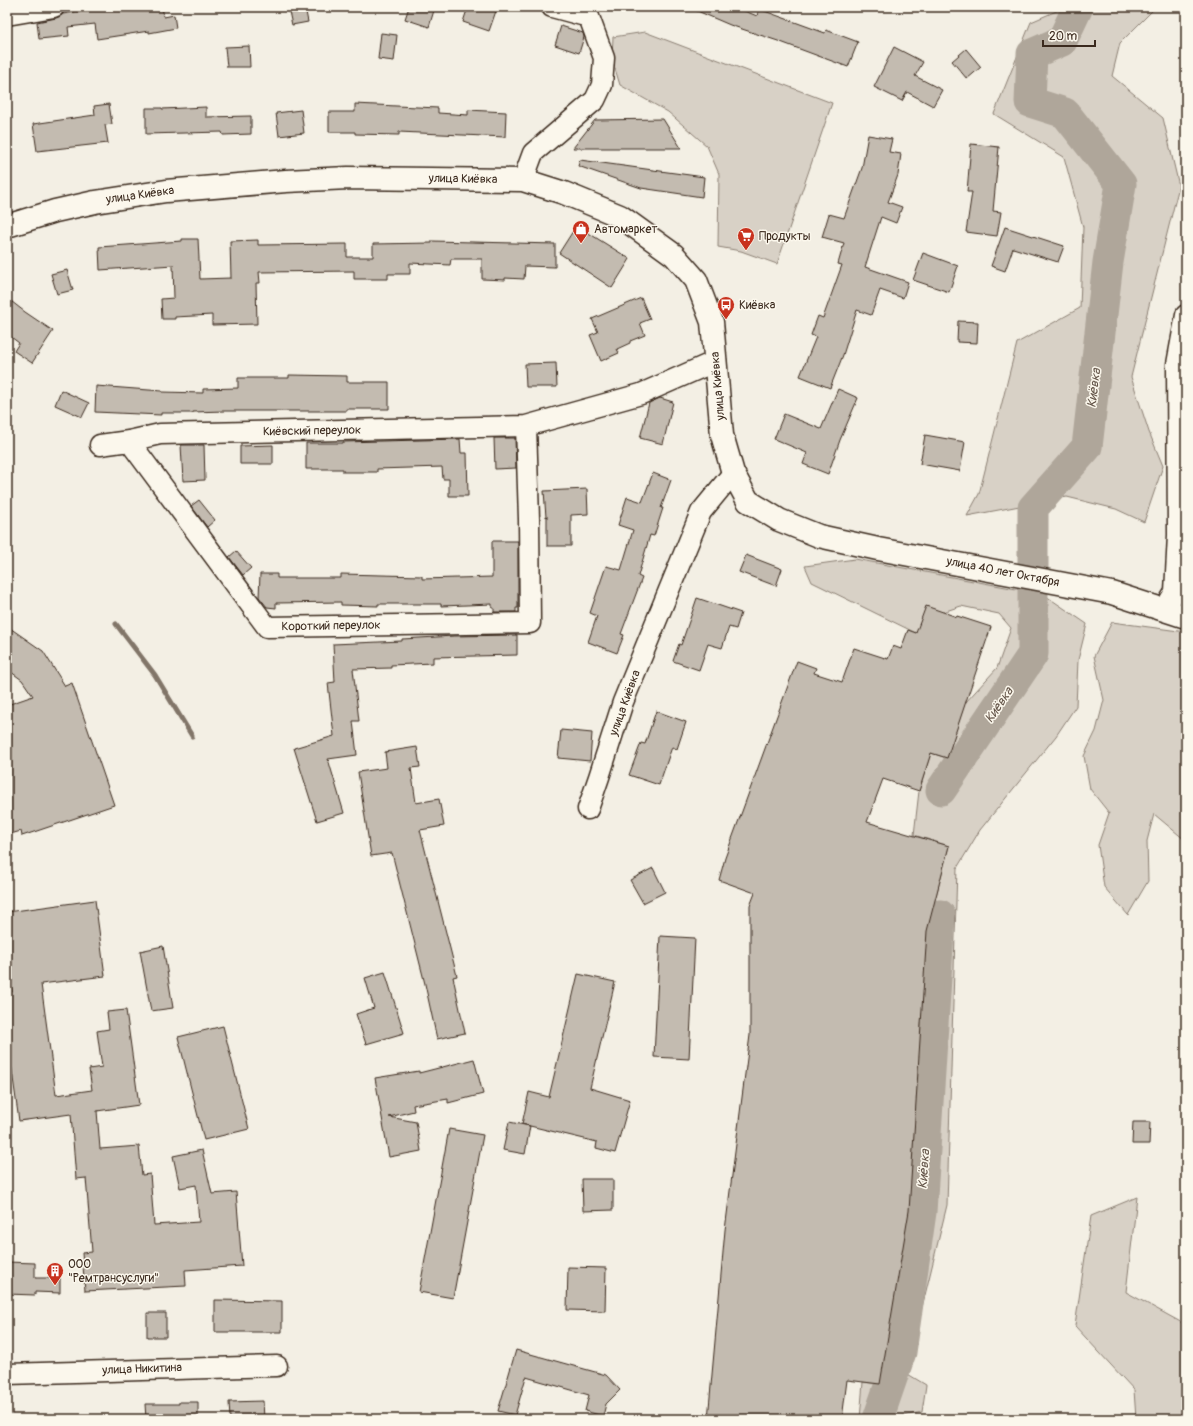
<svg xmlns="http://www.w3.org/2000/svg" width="1193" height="1426" font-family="Pangolin,sans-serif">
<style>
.green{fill:#d8d1c6;stroke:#8a7e72}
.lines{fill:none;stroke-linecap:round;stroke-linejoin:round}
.stream{stroke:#817468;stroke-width:5}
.river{stroke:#afa69a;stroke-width:31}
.building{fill:#c3bbb0;stroke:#3b2a1e}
.minor-casing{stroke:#3b2a1e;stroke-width:23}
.major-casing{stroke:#3b2a1e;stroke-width:25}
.minor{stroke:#fbf7ec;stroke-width:20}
.major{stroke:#fbf7ec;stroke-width:22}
.labels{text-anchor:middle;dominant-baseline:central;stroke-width:3;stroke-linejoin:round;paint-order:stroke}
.street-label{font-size:12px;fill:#3b2a1e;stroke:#fbf7ec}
.poi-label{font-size:12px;fill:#3b2a1e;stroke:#fbf7ec;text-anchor:start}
.water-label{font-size:13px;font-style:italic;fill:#645549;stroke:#fbf7ec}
</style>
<rect width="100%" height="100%" fill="#f3efe4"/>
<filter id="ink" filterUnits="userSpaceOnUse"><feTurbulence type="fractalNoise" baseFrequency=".025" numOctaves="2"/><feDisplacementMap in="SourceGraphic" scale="8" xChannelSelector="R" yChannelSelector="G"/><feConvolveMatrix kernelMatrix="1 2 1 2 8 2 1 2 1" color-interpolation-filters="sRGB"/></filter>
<g filter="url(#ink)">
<!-- green -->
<path class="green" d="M 1062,7 L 1156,7 L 1120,43 L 1112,76 L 1163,118 L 1179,186 L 1131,377 L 1149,432 L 1163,466 L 1144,522 L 1116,509 L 1067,497 L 967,516 L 979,494 L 1017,343 L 1080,308 L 1083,227 L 1064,157 L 994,114 L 1031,22 L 1061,9 Z
M 645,32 L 832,103 L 777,264 L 741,251 L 718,247 L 719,174 L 707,146 L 668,112 L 620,85 L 612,59 L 613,37 Z
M 855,559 L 1043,594 L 1087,624 L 1078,660 L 1076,706 L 1056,736 L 980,830 L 957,868 L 947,1205 L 906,1373 L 926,1385 L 922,1412 L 890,1419 L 860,1419 L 863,1382 L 880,1384 L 909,1211 L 927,931 L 949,846 L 914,835 L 919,791 L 931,753 L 947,758 L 965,703 L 997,668 L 1011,628 L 999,614 L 961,606 L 943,612 L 916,633 L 812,582 L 805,566 Z
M 1112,622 L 1186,632 L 1186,837 L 1185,840 L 1154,814 L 1147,841 L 1148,881 L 1128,915 L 1104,887 L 1098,845 L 1109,813 L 1090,789 L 1084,756 L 1096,731 L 1104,700 L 1094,656 Z
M 1137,1197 L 1126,1292 L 1186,1325 L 1186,1419 L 1136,1419 L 1134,1390 L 1075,1326 L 1091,1216 Z"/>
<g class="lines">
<!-- stream -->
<path class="stream" d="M 116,624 L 155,675 L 192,736"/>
<!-- river -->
<path class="river" d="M 941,790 L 1033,654 L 1033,508 L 1087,447 L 1108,262 L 1121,184 L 1065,113 L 1030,102 L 1032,54 L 1062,41 L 1078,7
M 878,1419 L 901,1352 L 921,1212 L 940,915"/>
</g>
<!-- building -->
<path class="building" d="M 101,7 L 162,7 L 164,17 L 174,15 L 176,28 L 149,33 L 149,31 L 97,39 L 95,24 L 68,27 L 69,36 L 39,39 L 37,22 L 56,18 L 63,14 Z
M 288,7 L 305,7 L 308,22 L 292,25 Z
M 409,7 L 435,7 L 429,27 L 405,19 Z
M 468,7 L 483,7 L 496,11 L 489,31 L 463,22 Z
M 688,7 L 735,7 L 757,16 L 759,9 L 825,33 L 826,30 L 858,42 L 848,67 L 778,41 L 730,25 Z
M 561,26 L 583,33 L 584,37 L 579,53 L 555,45 Z
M 381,33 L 397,35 L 394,61 L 378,59 Z
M 249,46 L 250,67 L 227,67 L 225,47 Z
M 894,47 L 923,62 L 915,76 L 942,90 L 933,106 L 907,92 L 902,101 L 874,87 Z
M 966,49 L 981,67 L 967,79 L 952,61 Z
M 109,104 L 112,124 L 105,125 L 108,143 L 37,151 L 33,124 L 95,115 L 94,106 Z
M 355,104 L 438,108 L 438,113 L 468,115 L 468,110 L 506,112 L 505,137 L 399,132 L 399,135 L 355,134 L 355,132 L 329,132 L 329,112 L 355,112 Z
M 206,107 L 206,117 L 251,116 L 251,134 L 223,135 L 222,132 L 146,134 L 146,108 L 162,108 L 162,109 Z
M 301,110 L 304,133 L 279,136 L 276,113 Z
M 663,119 L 681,148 L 573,148 L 595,120 Z
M 868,135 L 892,139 L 889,152 L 901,154 L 898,175 L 888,202 L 902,207 L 896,223 L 881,217 L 865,267 L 908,282 L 903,298 L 880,290 L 871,315 L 857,310 L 843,355 L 830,388 L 800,376 L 816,337 L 811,335 L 818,316 L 823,318 L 842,265 L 838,264 L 844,243 L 822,237 L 829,214 L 844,218 L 862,168 Z
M 971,144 L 999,147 L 993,211 L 1001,212 L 997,236 L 966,232 L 972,192 L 967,192 Z
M 580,160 L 704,177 L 702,197 L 641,188 L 578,166 Z
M 1005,227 L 1064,246 L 1058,262 L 1013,248 L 1005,271 L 991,266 Z
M 582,229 L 630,259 L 612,288 L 559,253 L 573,231 Z
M 182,239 L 198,239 L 200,279 L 231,278 L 230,241 L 258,240 L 258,245 L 347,244 L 347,257 L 373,257 L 373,244 L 432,243 L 432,241 L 555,244 L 555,267 L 525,266 L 524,279 L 505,278 L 505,280 L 482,279 L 482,259 L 451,259 L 450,265 L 410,263 L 410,274 L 388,274 L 388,279 L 354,279 L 354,271 L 259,272 L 260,283 L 256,283 L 257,324 L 212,325 L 212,315 L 175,317 L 175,319 L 162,319 L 161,299 L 174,298 L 173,265 L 100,270 L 99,247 L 182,241 Z
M 923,253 L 958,266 L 949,292 L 913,280 Z
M 67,270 L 73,290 L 57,294 L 51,274 Z
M 7,298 L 25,312 L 53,331 L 32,363 L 14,351 L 19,343 L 7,334 Z
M 641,298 L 650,319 L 640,323 L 645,335 L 630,341 L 630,343 L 617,349 L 619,353 L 601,361 L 590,335 L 598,332 L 592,319 Z
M 958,321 L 978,322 L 977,343 L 957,342 Z
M 556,363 L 557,387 L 526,387 L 525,364 Z
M 289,375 L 347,376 L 347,382 L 389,382 L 389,409 L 346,409 L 346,411 L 224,411 L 193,412 L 193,413 L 161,413 L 161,415 L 95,412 L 96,386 L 162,391 L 162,392 L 203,393 L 203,389 L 238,388 L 238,378 L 289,378 Z
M 838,389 L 858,398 L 840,440 L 828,474 L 803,464 L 807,453 L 774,439 L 784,414 L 821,429 Z
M 61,390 L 89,403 L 82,417 L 55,405 Z
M 660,398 L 673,402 L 663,444 L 640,438 L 649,403 Z
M 925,435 L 965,442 L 960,471 L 920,464 Z
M 494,438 L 515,438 L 516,468 L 495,469 Z
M 460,439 L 461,453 L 467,453 L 468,496 L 449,496 L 449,479 L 443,479 L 442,467 L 377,469 L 377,472 L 343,472 L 343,469 L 306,469 L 306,443 L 343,443 L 343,442 Z
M 181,445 L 204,445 L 205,480 L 183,481 Z
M 273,445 L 273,464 L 240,464 L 240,446 Z
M 653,473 L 671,480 L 661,508 L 663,508 L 654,536 L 650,535 L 638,576 L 642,578 L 621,634 L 624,635 L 617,653 L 588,642 L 597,616 L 590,613 L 606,566 L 621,570 L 633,530 L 618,525 L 627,497 L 642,502 Z
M 587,489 L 588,514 L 571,515 L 571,546 L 547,546 L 547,516 L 546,517 L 544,491 Z
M 199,500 L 215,520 L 207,527 L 191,506 Z
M 492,541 L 518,541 L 518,608 L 516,608 L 516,612 L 494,612 L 494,608 L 492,608 L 492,604 L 441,606 L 441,604 L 378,604 L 378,606 L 341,605 L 341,602 L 276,603 L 276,608 L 267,607 L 259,597 L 260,574 L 277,574 L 277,578 L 341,578 L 341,574 L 422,576 L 422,579 L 492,577 Z
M 236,551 L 251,568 L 243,575 L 229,557 Z
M 746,555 L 782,569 L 776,586 L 739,572 Z
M 697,598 L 741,613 L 736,629 L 729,627 L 722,648 L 708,644 L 699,670 L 673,661 L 679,644 L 681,645 Z
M 926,606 L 957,617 L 957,616 L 991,627 L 947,758 L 931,753 L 919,791 L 883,779 L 867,822 L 949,846 L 927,931 L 909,1211 L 880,1384 L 847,1380 L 842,1419 L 708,1419 L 725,1230 L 750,1035 L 750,906 L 755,893 L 719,880 L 725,858 L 797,661 L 816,668 L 814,673 L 842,682 L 854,648 L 888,659 L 893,646 L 901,649 L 908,630 L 916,633 Z
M 7,626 L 43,651 L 65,686 L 72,683 L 114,805 L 22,836 L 21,831 L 7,835 L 7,705 L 33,696 L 22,680 L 7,669 Z
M 517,635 L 517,655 L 433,657 L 433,663 L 391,665 L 391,668 L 353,669 L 359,721 L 353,721 L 357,755 L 328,759 L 344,813 L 317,821 L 294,748 L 334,736 L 328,683 L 335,682 L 333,644 L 402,641 L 402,639 L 454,636 Z
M 656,711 L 686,722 L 677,749 L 672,747 L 659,785 L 629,775 L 641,743 L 645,744 Z
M 561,730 L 592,733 L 590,761 L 558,758 Z
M 417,747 L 420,767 L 411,768 L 416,803 L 439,799 L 444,826 L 420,830 L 457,976 L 453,977 L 465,1033 L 437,1039 L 425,984 L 392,853 L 371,856 L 358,772 L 387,768 L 385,752 Z
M 653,868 L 665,892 L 643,903 L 630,880 Z
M 95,900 L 105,976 L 41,984 L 56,1095 L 92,1090 L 89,1069 L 102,1067 L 97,1031 L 109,1029 L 107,1012 L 126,1010 L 139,1105 L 97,1111 L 100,1149 L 139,1146 L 142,1175 L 150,1174 L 154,1225 L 199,1222 L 196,1185 L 180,1188 L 173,1156 L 202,1150 L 212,1194 L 236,1192 L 242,1266 L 185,1270 L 186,1286 L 85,1291 L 82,1253 L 92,1252 L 86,1178 L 76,1179 L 71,1114 L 19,1121 L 7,1035 L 7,992 L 12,992 L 7,955 L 7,912 Z
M 660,936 L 695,938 L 689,1059 L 654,1057 Z
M 163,946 L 173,1008 L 151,1011 L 140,951 Z
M 385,972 L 404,1033 L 366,1044 L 356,1014 L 374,1008 L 365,978 Z
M 578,974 L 615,982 L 590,1088 L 630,1100 L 615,1153 L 596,1148 L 597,1142 L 530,1126 L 525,1154 L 503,1150 L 509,1122 L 530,1126 L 522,1124 L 529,1092 L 549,1097 Z
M 223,1026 L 249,1129 L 204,1140 L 178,1037 Z
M 474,1059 L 483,1094 L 448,1103 L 448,1099 L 413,1105 L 414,1111 L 389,1117 L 416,1122 L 421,1151 L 389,1157 L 375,1078 L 419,1071 L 419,1073 Z
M 1133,1122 L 1150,1122 L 1149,1144 L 1132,1144 Z
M 449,1129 L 483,1135 L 453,1298 L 419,1292 Z
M 582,1179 L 613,1179 L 613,1210 L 583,1211 Z
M 7,1262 L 35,1263 L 35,1278 L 60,1278 L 60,1293 L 35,1292 L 35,1295 L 7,1294 Z
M 568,1267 L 606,1268 L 605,1311 L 567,1310 Z
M 215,1300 L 282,1301 L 282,1332 L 215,1332 Z
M 147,1313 L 166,1313 L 166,1337 L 147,1337 Z
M 516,1350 L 606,1375 L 620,1390 L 606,1404 L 603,1416 L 585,1411 L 589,1395 L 526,1377 L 515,1415 L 498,1411 Z
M 263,1401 L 264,1419 L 230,1419 L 229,1402 Z
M 179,1402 L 198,1402 L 198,1419 L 146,1419 L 145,1404 L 179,1404 Z"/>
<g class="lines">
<defs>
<path id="minor" d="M 7,15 L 54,7
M 523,180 L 533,153 L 595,100 L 602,85 L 604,58 L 589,17 L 552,7
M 129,441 L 267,627 L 530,623 L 529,519 L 526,426
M 100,445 L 129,441 L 160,434 L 526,426 L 641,394 L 716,361
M 1164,610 L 1175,592 L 1178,535 L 1177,364 L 1186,315
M 588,809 L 599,777 L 623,702 L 701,512 L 733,473
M 7,1374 L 277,1366"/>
<path id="major" d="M 7,226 L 55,211 L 95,202 L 166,191 L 286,181 L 348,178 L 523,180 L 564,193 L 620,216 L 674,255 L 696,280 L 712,322 L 722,435 L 733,473 L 748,501 L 779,520 L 819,536 L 878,549 L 1112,593 L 1186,617"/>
</defs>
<!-- minor casing -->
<use href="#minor" class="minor-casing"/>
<!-- major casing -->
<use href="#major" class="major-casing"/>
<!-- minor -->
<use href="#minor" class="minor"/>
<!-- major -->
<use href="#major" class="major"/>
</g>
</g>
<!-- icons -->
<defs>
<symbol id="shop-pin" viewBox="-11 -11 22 30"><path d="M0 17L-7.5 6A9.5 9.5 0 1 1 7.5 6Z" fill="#c8321e" stroke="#fbf7ec"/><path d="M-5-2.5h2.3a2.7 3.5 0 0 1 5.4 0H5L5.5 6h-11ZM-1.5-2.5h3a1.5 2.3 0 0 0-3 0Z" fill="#fff"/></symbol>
<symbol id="supermarket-pin" viewBox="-11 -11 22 30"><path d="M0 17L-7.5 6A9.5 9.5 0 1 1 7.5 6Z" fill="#c8321e" stroke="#fbf7ec"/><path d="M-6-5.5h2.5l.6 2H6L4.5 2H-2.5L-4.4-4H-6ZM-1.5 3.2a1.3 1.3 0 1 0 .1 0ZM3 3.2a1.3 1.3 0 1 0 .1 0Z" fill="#fff"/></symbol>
<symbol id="bus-pin" viewBox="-11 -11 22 30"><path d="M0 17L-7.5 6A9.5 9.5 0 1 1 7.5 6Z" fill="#c8321e" stroke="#fbf7ec"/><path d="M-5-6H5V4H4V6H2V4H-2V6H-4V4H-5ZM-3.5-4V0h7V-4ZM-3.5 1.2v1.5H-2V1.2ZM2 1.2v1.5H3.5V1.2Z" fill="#fff"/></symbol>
<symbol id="building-pin" viewBox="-11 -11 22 30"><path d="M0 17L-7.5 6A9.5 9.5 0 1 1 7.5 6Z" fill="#c8321e" stroke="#fbf7ec"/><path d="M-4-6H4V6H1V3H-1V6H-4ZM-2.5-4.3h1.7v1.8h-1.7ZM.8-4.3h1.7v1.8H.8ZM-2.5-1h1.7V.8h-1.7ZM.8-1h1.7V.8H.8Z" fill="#fff"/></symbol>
</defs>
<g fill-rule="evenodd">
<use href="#shop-pin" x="571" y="219" width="20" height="27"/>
<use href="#supermarket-pin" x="736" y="226" width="20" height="27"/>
<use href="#bus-pin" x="716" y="295" width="20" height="27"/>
<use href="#building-pin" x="45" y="1261" width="20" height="27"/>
</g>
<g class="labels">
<!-- street labels -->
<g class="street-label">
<text transform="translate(463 179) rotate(1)">улица Киёвка</text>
<text transform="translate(140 195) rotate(-8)">улица Киёвка</text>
<text transform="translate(718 386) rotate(-95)">улица Киёвка</text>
<text transform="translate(312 431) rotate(-1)">Киёвский переулок</text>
<text transform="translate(1003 572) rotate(11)">улица 40 лет Октября</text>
<text transform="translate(331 626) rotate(-1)">Короткий переулок</text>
<text transform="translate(625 703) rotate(-70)">улица Киёвка</text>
<text transform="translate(142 1369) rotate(-2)">улица Никитина</text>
</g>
<!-- poi labels -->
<g class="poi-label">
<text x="594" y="229">Автомаркет</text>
<text x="759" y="236">Продукты</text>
<text x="739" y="305">Киёвка</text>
<text x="68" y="1264">ООО<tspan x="68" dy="14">"Ремтрансуслуги"</tspan></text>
</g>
<!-- water labels -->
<g class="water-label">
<text transform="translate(1094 388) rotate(-83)">Киёвка</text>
<text transform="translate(999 705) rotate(-56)">Киёвка</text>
<text transform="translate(924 1169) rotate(-86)">Киёвка</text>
</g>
</g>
<!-- margin -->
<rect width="1193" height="1426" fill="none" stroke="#fbf7ec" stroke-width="24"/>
<rect x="12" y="12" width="1169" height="1402" fill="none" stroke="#3b2a1e" stroke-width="1.5" filter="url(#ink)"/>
<!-- scale -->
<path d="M1043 40v6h52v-6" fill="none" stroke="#3b2a1e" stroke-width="2"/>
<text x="1049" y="40" font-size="12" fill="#3b2a1e" stroke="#fbf7ec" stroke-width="3" paint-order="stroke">20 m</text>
</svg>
